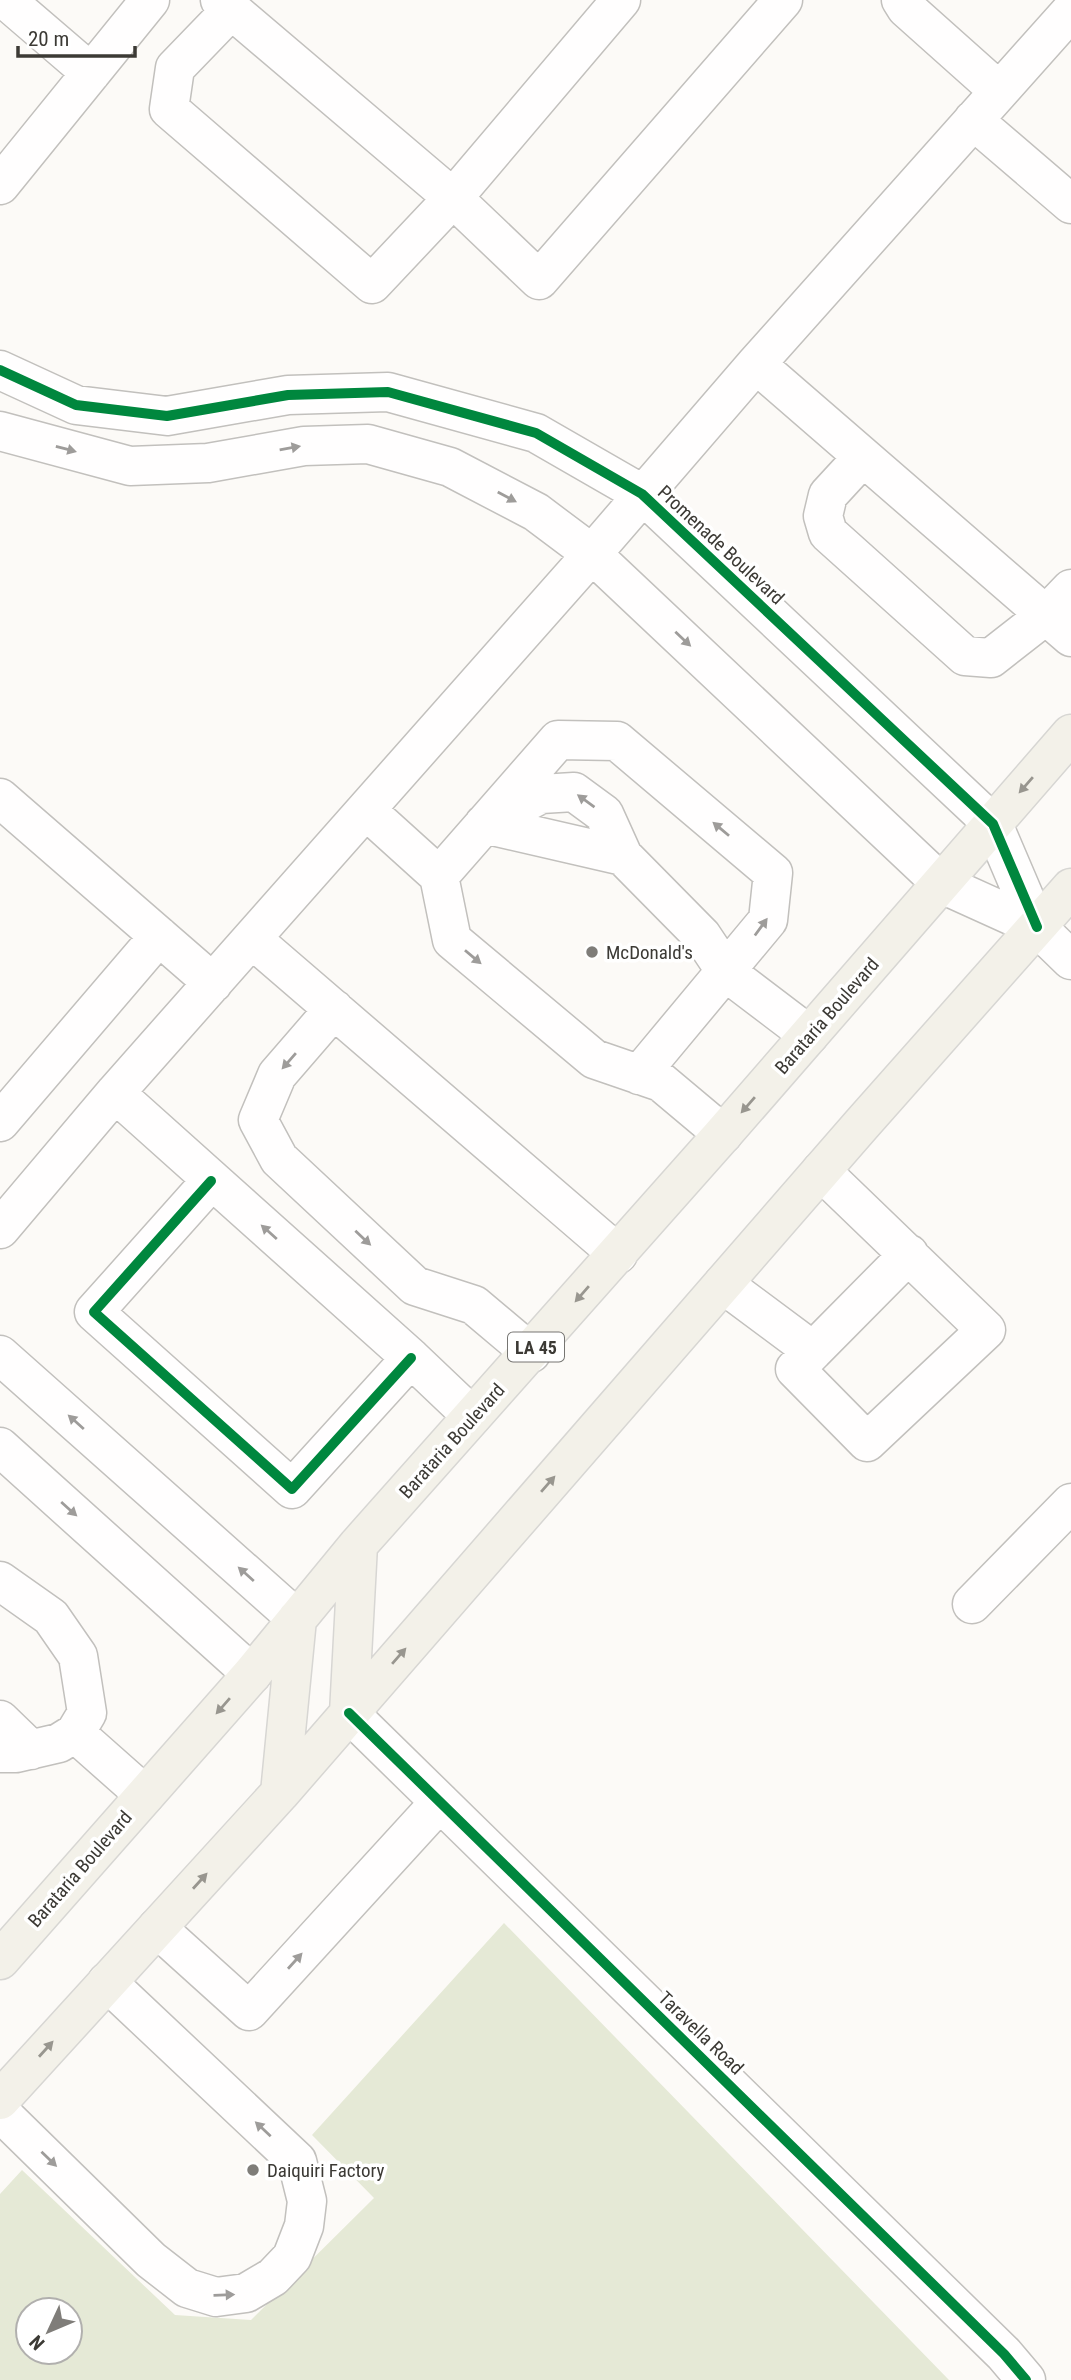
<svg xmlns="http://www.w3.org/2000/svg" width="1071" height="2380" font-family="'Roboto Condensed',sans-serif">
<style>
.green{fill:#e5e9d6;fill-rule:evenodd}
.lines{fill:none;stroke-linecap:round;stroke-linejoin:round}
.minor-casing{stroke:#c2c0bd;stroke-width:41}
.major-casing{stroke:#d7d6d3;stroke-width:41}
.minor{stroke:#fffefe;stroke-width:38}
.major{stroke:#f3f1e9;stroke-width:38}
.cycleway-casing{stroke:#fff;stroke-width:15}
.cycleway{stroke:#00873e;stroke-width:10}
.oneway{fill:#9e9c9a}
.oneway2{fill:#98968f}
.poi-dot{fill:#7f7d79;stroke:#fff;stroke-width:2.5}
.labels{text-anchor:middle;dominant-baseline:central;stroke-width:7;stroke-linejoin:round;paint-order:stroke}
.shield{fill:#fff;stroke:#767572;stroke-width:2}
.shield-label{font-size:18px;font-weight:bold;fill:#3c3a35}
.street-label{font-size:19px;fill:#3c3a35;stroke:#fff}
.poi-label{font-size:19px;fill:#3c3a35;stroke:#fff;text-anchor:start}
</style>
<rect width="100%" height="100%" fill="#fcfaf7"/>
<!-- green -->
<path class="green" d="M 504,1923 L 949,2380 L 0,2380 L 0,2194 L 22,2170 L 175,2315 L 251,2320 L 374,2198 L 312,2135 ZM 28,2310 L 70,2310 L 70,2352 L 28,2352 Z"/>
<g class="lines">
<defs>
<path id="minor" d="M 6,0 L 91,73
M 220,0 L 453,198 L 621,0
M 901,0 L 906,8 L 999,91
M 231,10 L 175,68 L 169,109 L 372,284 L 453,198 L 539,280 L 783,0
M 973,120 L 1071,204
M 0,185 L 150,0
M 756,364 L 1071,637
M 0,370 L 76,405 L 167,416 L 288,395 L 388,392 L 536,433 L 642,494 L 993,824 L 1037,927
M 0,431 L 130,466 L 208,463 L 304,446 L 368,444 L 450,467 L 536,512 L 592,554 L 942,884 L 1037,927 L 1071,960
M 863,457 L 828,495 L 823,516 L 828,533 L 965,656 L 991,658 L 1046,615 L 1071,589
M 0,798 L 213,983
M 366,810 L 439,876 L 452,940 L 594,1059 L 661,1082 L 723,1134
M 498,817 L 541,794 L 574,792 L 604,814 L 623,856 L 702,936 L 726,972 L 809,1035
M 484,824 L 623,856
M 439,876 L 558,740 L 617,741 L 773,873 L 768,920 L 639,1075
M 252,939 L 618,1254
M 334,1009 L 277,1075 L 258,1120 L 279,1159 L 415,1286 L 474,1305 L 531,1353
M 115,1093 L 411,1358 L 472,1416
M 0,1122 L 159,936
M 211,1181 L 94,1312 L 292,1489 L 411,1358
M 0,1229 L 115,1093 L 592,554 L 756,364 L 1071,11
M 723,1284 L 813,1351 L 909,1254
M 813,1351 L 795,1369 L 867,1442 L 986,1330 L 821,1171
M 0,1355 L 297,1619
M 0,1447 L 252,1674
M 0,1581 L 51,1617 L 78,1656 L 87,1713 L 75,1733 L 59,1743 L 16,1753 L 0,1753
M 972,1604 L 1071,1503
M 349,1713 L 1004,2354 L 1026,2380
M 0,1720 L 31,1750
M 75,1733 L 145,1795
M 157,1928 L 249,2011 L 440,1802
M 0,2112 L 151,2260 L 187,2288 L 216,2297 L 246,2293 L 273,2277 L 292,2257 L 304,2226 L 307,2201 L 297,2161 L 107,1982"/>
<path id="major" d="M 349,1713 L 358,1545
M 280,1793 L 297,1619
M 0,1960 L 252,1674 L 358,1545 L 723,1134 L 1071,734
M 0,2100 L 280,1793 L 861,1125 L 1071,888"/>
</defs>
<!-- minor casing -->
<use href="#minor" class="minor-casing"/>
<!-- major casing -->
<use href="#major" class="major-casing"/>
<!-- minor -->
<use href="#minor" class="minor"/>
<!-- major -->
<use href="#major" class="major"/>
<defs>
<path id="cycleway" d="M 0,370 L 76,405 L 167,416 L 288,395 L 388,392 L 536,433 L 642,494 L 993,824 L 1037,927
M 211,1181 L 94,1312 L 292,1489 L 411,1358
M 349,1713 L 1004,2354 L 1026,2380"/>
</defs>
<!-- cycleway casing -->
<use href="#cycleway" class="cycleway-casing"/>
<!-- cycleway -->
<use href="#cycleway" class="cycleway"/>
</g>
<!-- one-way arrows -->
<defs><path id="oneway-solid" d="M-6-.8H1V-3.2L6.5 0L1 3.2V.8H-6Z" transform="scale(1.75)"/></defs>
<g class="oneway">
<use href="#oneway-solid" transform="translate(290 448) rotate(-10)"/>
<use href="#oneway-solid" transform="translate(66 449) rotate(15)"/>
<use href="#oneway-solid" transform="translate(507 497) rotate(28)"/>
<use href="#oneway-solid" transform="translate(683 639) rotate(43)"/>
<use href="#oneway-solid" transform="translate(586 801) rotate(-144)"/>
<use href="#oneway-solid" transform="translate(721 829) rotate(-140)"/>
<use href="#oneway-solid" transform="translate(761 927) rotate(-54)"/>
<use href="#oneway-solid" transform="translate(473 957) rotate(40)"/>
<use href="#oneway-solid" transform="translate(289 1061) rotate(131)"/>
<use href="#oneway-solid" transform="translate(269 1232) rotate(-138)"/>
<use href="#oneway-solid" transform="translate(363 1238) rotate(43)"/>
<use href="#oneway-solid" transform="translate(76 1422) rotate(-138)"/>
<use href="#oneway-solid" transform="translate(69 1509) rotate(42)"/>
<use href="#oneway-solid" transform="translate(246 1574) rotate(-138)"/>
<use href="#oneway-solid" transform="translate(295 1961) rotate(-48)"/>
<use href="#oneway-solid" transform="translate(263 2129) rotate(-137)"/>
<use href="#oneway-solid" transform="translate(49 2159) rotate(44)"/>
<use href="#oneway-solid" transform="translate(224 2295) rotate(-2)"/>
</g>
<g class="oneway2">
<use href="#oneway-solid" transform="translate(1026 785) rotate(131)"/>
<use href="#oneway-solid" transform="translate(748 1105) rotate(131)"/>
<use href="#oneway-solid" transform="translate(582 1294) rotate(131)"/>
<use href="#oneway-solid" transform="translate(548 1484) rotate(-49)"/>
<use href="#oneway-solid" transform="translate(399 1656) rotate(-49)"/>
<use href="#oneway-solid" transform="translate(223 1706) rotate(131)"/>
<use href="#oneway-solid" transform="translate(200 1881) rotate(-48)"/>
<use href="#oneway-solid" transform="translate(46 2049) rotate(-48)"/>
</g>
<!-- markers -->
<g class="poi-dot">
<circle cx="592" cy="952" r="7"/>
<circle cx="253" cy="2170" r="7"/>
</g>
<g class="labels">
<!-- shield labels -->
<rect class="shield" x="508" y="1332.5" width="56" height="29" rx="5"/>
<g class="shield-label">
<text x="536" y="1347">LA 45</text>
</g>
<!-- street labels -->
<g class="street-label">
<text transform="translate(721 545) rotate(43)">Promenade Boulevard</text>
<text transform="translate(827 1016) rotate(-49)">Barataria Boulevard</text>
<text transform="translate(452 1441) rotate(-48)">Barataria Boulevard</text>
<text transform="translate(80 1869) rotate(-49)">Barataria Boulevard</text>
<text transform="translate(701 2033) rotate(44)">Taravella Road</text>
</g>
<!-- poi labels -->
<g class="poi-label">
<text x="606" y="952">McDonald's</text>
<text x="267" y="2170">Daiquiri Factory</text>
</g>
</g>
<!-- north arrow -->
<g transform="translate(49 2331) rotate(226)"><circle r="33" fill="#ffffff" stroke="#b1b0ae" stroke-width="2"/>
<path d="M0-5L12 26L0 18L-12 26Z" fill="#7f7d79"/>
<text y="-10" font-size="19" font-weight="bold" text-anchor="middle" fill="#3c3a35">N</text>
</g>
<!-- scale -->
<path d="M18 46v10h117v-10" fill="none" stroke="#3c3a35" stroke-width="3.5"/>
<text x="28" y="46" font-size="21" fill="#3c3a35" stroke="#ffffff" stroke-width="5" paint-order="stroke">20 m</text>
</svg>
